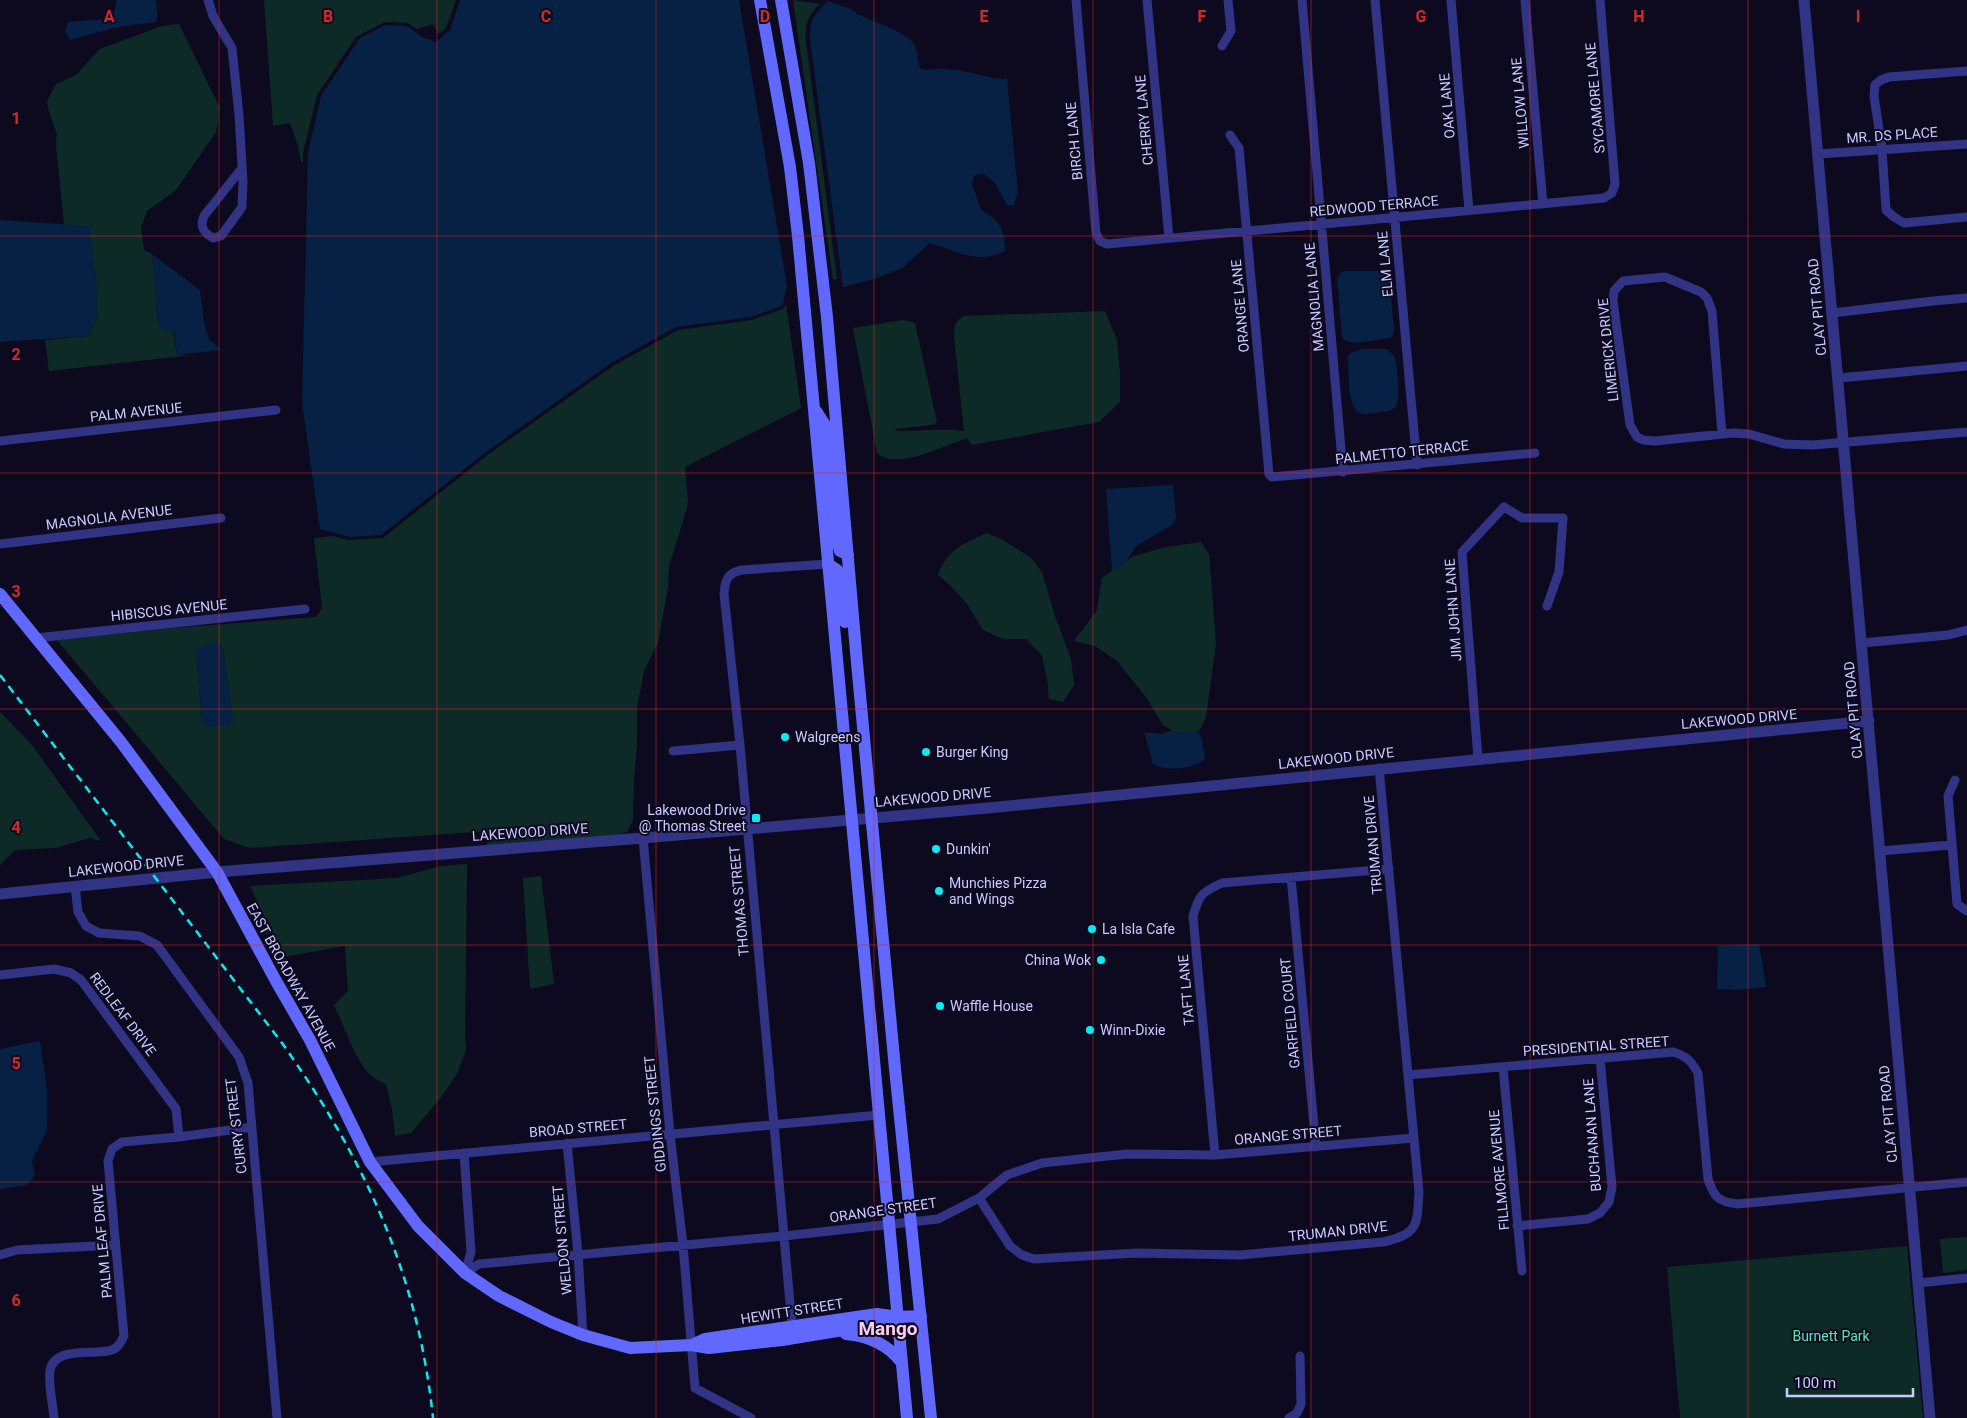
<svg xmlns="http://www.w3.org/2000/svg" width="1967" height="1418" font-family="Roboto,sans-serif">
<style>
.green{fill:#0d2a27;fill-rule:evenodd}
.water{fill:#062143}
.lines{fill:none;stroke-linecap:round;stroke-linejoin:round}
.minor{stroke:#313484;stroke-width:9}
.tertiary{stroke:#313484;stroke-width:11}
.secondary{stroke:#6068ff;stroke-width:12}
.rail{stroke:#00eef4;stroke-width:2.5;stroke-dasharray:8 6;stroke-linecap:butt}
.grid{fill:none;stroke:#d62828;stroke-width:1;stroke-opacity:0.55}
.poi-dot{fill:#00eef4;stroke:#0d0a20;stroke-width:2}
.labels{text-anchor:middle;dominant-baseline:central;stroke-width:4;stroke-linejoin:round;paint-order:stroke}
.street-label{font-size:14px;fill:#cbc9ff;stroke:#0d0a20}
.poi-label{font-size:14px;fill:#cbc9ff;stroke:#0d0a20;text-anchor:start}
.park-label{font-size:14px;fill:#4beab6;stroke:#0d0a20}
.district-label{font-size:19px;font-weight:bold;fill:#ffcbf0;stroke:#0d0a20}
.grid-label{font-size:16px;text-anchor:middle;font-weight:bold;fill:#d62828;stroke:#0d0a20;stroke-width:4;stroke-linejoin:round;paint-order:stroke}
</style>
<rect width="100%" height="100%" fill="#0d0a20"/>
<!-- green -->
<path class="green" d="M 264,0 L 456,0 L 446,28 L 439,34 L 433,24 L 417,29 L 408,23 L 385,22 L 356,37 L 317,95 L 303,153 L 303,163 L 301,162 L 297,143 L 290,123 L 273,126 Z
M 793,0 L 820,4 C 807,17 805,23 806,41 L 837,279 L 833,280 Z
M 179,24 L 220,108 L 216,132 L 176,190 L 147,211 L 141,228 L 144,250 L 152,254 L 158,326 L 173,332 L 177,355 L 192,355 L 49,371 L 45,340 L 88,336 L 98,317 L 97,289 L 89,227 L 64,225 L 56,145 L 57,134 L 48,109 L 47,101 L 56,84 L 76,75 L 100,49 L 162,26 Z
M 786,304 L 801,408 L 685,467 L 688,500 L 687,508 L 669,566 L 668,588 L 658,643 L 644,671 L 637,708 L 637,745 L 634,779 L 633,820 L 627,832 L 613,836 L 487,846 L 487,831 L 249,848 L 224,839 L 57,640 L 173,628 L 316,617 L 322,608 L 314,538 L 333,536 L 348,540 L 383,538 L 489,454 L 613,366 L 678,330 L 752,320 L 783,309 ZM 221,645 L 223,649 L 233,721 L 202,720 L 196,650 Z
M 1105,311 L 1117,340 L 1120,374 L 1120,402 L 1099,422 L 972,445 L 967,438 C 945,445 898,471 877,453 L 853,328 L 903,320 L 915,323 L 937,422 L 933,425 L 895,429 L 897,431 C 920,431 942,428 964,431 L 954,336 L 955,324 L 963,316 Z
M 987,533 L 1001,539 L 1030,557 L 1042,572 L 1055,616 L 1071,659 L 1074,685 L 1063,702 L 1049,699 L 1047,679 L 1042,656 L 1026,639 L 1003,639 L 983,630 L 967,604 L 951,586 L 938,575 C 948,549 962,544 987,533 Z
M 1201,542 L 1209,554 L 1216,643 L 1206,717 L 1199,731 L 1177,733 L 1163,725 L 1146,697 L 1117,661 L 1095,646 L 1074,641 L 1097,610 L 1102,578 L 1134,556 L 1166,547 Z
M 0,712 L 32,745 L 101,841 L 89,838 L 56,848 L 15,850 L 0,865 Z
M 467,864 L 465,1033 L 466,1050 L 457,1074 L 442,1096 L 411,1133 L 395,1136 L 392,1110 L 386,1084 C 357,1075 347,1030 334,1005 L 348,991 L 345,946 L 283,957 L 250,886 L 397,878 L 441,866 Z
M 541,876 L 554,984 L 530,989 L 523,878 Z
M 1967,1237 L 1967,1270 L 1943,1273 L 1940,1239 Z
M 1907,1246 L 1923,1418 L 1680,1418 L 1667,1267 Z"/>
<!-- water -->
<path class="water" d="M 116,0 L 156,0 L 157,16 L 156,22 L 117,27 L 70,40 L 65,31 L 68,22 L 108,19 C 115,14 116,8 116,0 Z
M 460,0 L 739,0 L 787,286 L 782,306 L 751,317 L 676,327 L 611,363 L 486,452 L 381,535 L 350,537 L 320,529 L 302,403 L 308,153 L 321,96 L 360,38 L 385,25 L 407,26 L 422,37 L 436,42 L 450,30 Z
M 828,1 L 851,9 L 857,14 C 871,21 907,32 914,44 C 918,51 917,60 920,68 L 924,70 C 940,68 957,69 972,73 C 987,76 991,79 1007,79 L 1018,193 L 1013,206 L 1007,205 L 995,183 L 984,174 L 974,175 L 972,184 L 981,210 C 1000,221 1005,229 1005,251 C 978,265 957,251 930,243 L 902,268 L 874,279 L 843,287 L 810,40 C 809,20 814,15 828,1 Z
M 0,220 L 89,226 L 97,289 L 98,317 L 88,336 L 0,342 Z
M 152,254 L 200,290 L 204,323 L 209,339 L 221,350 L 177,355 L 174,332 L 167,332 L 158,326 Z
M 1347,271 L 1380,271 L 1386,273 L 1389,279 L 1394,328 L 1393,335 L 1390,338 L 1355,343 L 1345,341 L 1342,336 L 1337,278 L 1342,272 Z
M 1362,349 L 1387,349 L 1395,357 C 1396,368 1403,403 1393,409 C 1388,412 1380,412 1374,413 C 1368,414 1360,416 1356,410 C 1347,400 1349,370 1348,357 L 1351,353 Z
M 1173,485 L 1176,517 L 1172,525 L 1136,546 L 1126,562 L 1112,572 L 1106,489 Z
M 218,643 L 223,649 L 233,721 L 229,725 L 208,728 L 202,720 L 196,650 L 199,646 Z
M 1172,730 L 1177,733 L 1197,731 L 1202,739 L 1205,759 C 1194,769 1166,772 1153,764 L 1144,732 L 1162,734 Z
M 1759,944 L 1766,987 L 1736,990 L 1717,989 L 1718,946 Z
M 40,1041 L 47,1091 L 47,1130 L 32,1161 L 35,1175 L 26,1185 L 0,1189 L 0,1049 Z"/>
<g class="lines">
<!-- minor -->
<path class="minor" d="M 208,0 L 213,16 L 232,48 L 239,115 L 243,182 L 242,207 L 221,236 L 213,238 C 204,233 199,227 204,216 L 242,168
M 1076,0 L 1096,233 L 1100,241 L 1107,244 L 1604,198 L 1612,193 L 1615,184 L 1600,0
M 1147,0 L 1169,238
M 1302,0 L 1343,472
M 1375,0 L 1417,465
M 1451,0 L 1469,211
M 1525,0 L 1543,204
M 1222,46 L 1231,31 L 1228,0
M 1967,71 L 1889,77 L 1881,80 L 1875,85 L 1874,96 L 1882,149 L 1886,210 L 1894,217 L 1904,223 L 1967,217
M 1230,135 L 1239,148 L 1269,474 L 1272,477 L 1535,453
M 1818,154 L 1967,144
M 1833,313 L 1933,301 L 1967,298
M 1839,378 L 1967,366
M 1722,434 L 1712,311 L 1707,298 L 1701,292 L 1665,277 L 1623,281 L 1614,291 L 1613,301 L 1630,425 L 1637,437 L 1643,440 L 1655,441 L 1733,433 L 1749,434 L 1784,444 L 1813,445 L 1967,432
M 0,441 L 276,410
M 0,544 L 221,518
M 36,638 L 305,609
M 1862,643 L 1948,635 L 1967,630
M 673,751 L 740,745
M 1478,759 L 1462,552 L 1504,507 L 1522,518 L 1563,518 L 1559,572 L 1547,606
M 1955,780 L 1948,796 L 1957,904 L 1967,911
M 643,838 L 670,1134 L 683,1245 L 695,1388 L 751,1418
M 1880,851 L 1951,845
M 1291,877 L 1316,1147
M 75,886 L 78,912 L 86,926 L 99,933 L 140,936 L 157,945 L 239,1057 L 248,1083 L 277,1418
M 0,975 L 54,969 L 71,973 L 81,980 L 176,1109 L 179,1137
M 1503,1067 L 1522,1271
M 1408,1075 L 1673,1052 C 1687,1056 1691,1061 1698,1073 L 1708,1179 C 1714,1197 1718,1202 1738,1204 L 1967,1182
M 567,1143 L 578,1254 L 583,1335
M 464,1153 L 471,1252 L 465,1273
M 1215,1155 L 1193,916 C 1199,895 1202,892 1222,883 L 1389,869
M 370,1162 L 879,1115
M 979,1198 L 1010,1246 L 1022,1255 L 1034,1259 L 1136,1253 L 1240,1255 L 1383,1242 C 1419,1234 1417,1225 1419,1192 L 1379,768
M 1517,1226 L 1588,1219 L 1600,1213 L 1609,1202 L 1612,1187 L 1600,1058
M 0,1255 L 17,1250 L 116,1245
M 465,1273 L 479,1264 L 784,1236 L 938,1219 L 979,1198 L 1007,1175 L 1042,1163 L 1127,1154 L 1215,1155 L 1414,1138
M 1918,1283 L 1967,1278
M 792,1326 L 740,745 L 724,594 C 725,579 728,573 742,570 L 828,564
M 54,1418 C 53,1404 48,1385 50,1371 C 54,1345 94,1356 112,1350 C 118,1348 121,1342 124,1336 L 108,1161 L 112,1149 L 122,1142 L 179,1137 L 252,1127
M 1289,1418 L 1297,1413 L 1301,1404 L 1300,1356"/>
<!-- tertiary -->
<path class="tertiary" d="M 1804,0 L 1930,1418
M 0,894 L 217,872 L 643,838 L 988,808 L 1869,721"/>
<!-- secondary -->
<path class="secondary" d="M 760,0 L 790,167 L 798,236 L 907,1418
M 781,0 L 809,163 L 827,317 L 857,663 L 895,1069 L 931,1418
M 816,411 L 825,425 L 838,544 L 840,551 L 848,555
M 828,564 L 837,570 L 840,579 L 845,622
M 0,594 L 121,742 L 217,872 L 276,981 L 310,1040 L 370,1162 L 418,1226 L 465,1273 L 499,1296 L 551,1322 L 583,1335 L 630,1348 L 691,1345 L 709,1348 L 782,1340 L 880,1324 L 898,1317
M 846,1334 C 868,1336 888,1344 902,1363
M 692,1345 L 705,1339 L 877,1314 L 898,1317 L 921,1316"/>
<!-- rail -->
<path class="rail" d="M 0,675 L 282,1043 C 365,1160 418,1274 433,1418"/>
</g>
<!-- grid -->
<path class="grid" d="M 219,0 L 219,1418M 437,0 L 437,1418M 656,0 L 656,1418M 874,0 L 874,1418M 1093,0 L 1093,1418M 1311,0 L 1311,1418M 1530,0 L 1530,1418M 1748,0 L 1748,1418M 0,236 L 1967,236M 0,473 L 1967,473M 0,709 L 1967,709M 0,945 L 1967,945M 0,1182 L 1967,1182"/>
<!-- markers -->
<g class="poi-dot">
<circle cx="785" cy="737" r="5"/>
<circle cx="926" cy="752" r="5"/>
<rect x="751" y="813" width="10" height="10" rx="2.5"/>
<circle cx="936" cy="849" r="5"/>
<circle cx="939" cy="891" r="5"/>
<circle cx="1092" cy="929" r="5"/>
<circle cx="1101" cy="960" r="5"/>
<circle cx="940" cy="1006" r="5"/>
<circle cx="1090" cy="1030" r="5"/>
</g>
<g class="labels">
<!-- street labels -->
<g class="street-label">
<text transform="translate(1595 98) rotate(-95)">SYCAMORE LANE</text>
<text transform="translate(1520 103) rotate(-95)">WILLOW LANE</text>
<text transform="translate(1447 106) rotate(-95)">OAK LANE</text>
<text transform="translate(1144 120) rotate(-95)">CHERRY LANE</text>
<text transform="translate(1892 135) rotate(-4)">MR. DS PLACE</text>
<text transform="translate(1074 141) rotate(-95)">BIRCH LANE</text>
<text transform="translate(1374 206) rotate(-5)">REDWOOD TERRACE</text>
<text transform="translate(1385 264) rotate(-95)">ELM LANE</text>
<text transform="translate(1314 297) rotate(-95)">MAGNOLIA LANE</text>
<text transform="translate(1240 306) rotate(-95)">ORANGE LANE</text>
<text transform="translate(1817 307) rotate(-95)">CLAY PIT ROAD</text>
<text transform="translate(1608 350) rotate(-96)">LIMERICK DRIVE</text>
<text transform="translate(136 412) rotate(-6)">PALM AVENUE</text>
<text transform="translate(1402 452) rotate(-6)">PALMETTO TERRACE</text>
<text transform="translate(109 517) rotate(-7)">MAGNOLIA AVENUE</text>
<text transform="translate(169 610) rotate(-6)">HIBISCUS AVENUE</text>
<text transform="translate(1453 610) rotate(-94)">JIM JOHN LANE</text>
<text transform="translate(1853 710) rotate(-95)">CLAY PIT ROAD</text>
<text transform="translate(1739 719) rotate(-5)">LAKEWOOD DRIVE</text>
<text transform="translate(1336 758) rotate(-6)">LAKEWOOD DRIVE</text>
<text transform="translate(933 797) rotate(-5)">LAKEWOOD DRIVE</text>
<text transform="translate(530 832) rotate(-4)">LAKEWOOD DRIVE</text>
<text transform="translate(1373 845) rotate(-95)">TRUMAN DRIVE</text>
<text transform="translate(126 866) rotate(-6)">LAKEWOOD DRIVE</text>
<text transform="translate(739 901) rotate(-95)">THOMAS STREET</text>
<text transform="translate(291 977) rotate(61)">EAST BROADWAY AVENUE</text>
<text transform="translate(1186 990) rotate(-95)">TAFT LANE</text>
<text transform="translate(1290 1013) rotate(-95)">GARFIELD COURT</text>
<text transform="translate(123 1014) rotate(53)">REDLEAF DRIVE</text>
<text transform="translate(1596 1046) rotate(-4)">PRESIDENTIAL STREET</text>
<text transform="translate(655 1114) rotate(-96)">GIDDINGS STREET</text>
<text transform="translate(1888 1114) rotate(-95)">CLAY PIT ROAD</text>
<text transform="translate(236 1126) rotate(-97)">CURRY STREET</text>
<text transform="translate(578 1128) rotate(-5)">BROAD STREET</text>
<text transform="translate(1288 1135) rotate(-5)">ORANGE STREET</text>
<text transform="translate(1592 1135) rotate(-94)">BUCHANAN LANE</text>
<text transform="translate(1499 1170) rotate(-95)">FILLMORE AVENUE</text>
<text transform="translate(883 1210) rotate(-8)">ORANGE STREET</text>
<text transform="translate(1338 1231) rotate(-6)">TRUMAN DRIVE</text>
<text transform="translate(562 1240) rotate(-95)">WELDON STREET</text>
<text transform="translate(102 1241) rotate(-95)">PALM LEAF DRIVE</text>
<text transform="translate(792 1311) rotate(-9)">HEWITT STREET</text>
</g>
<!-- poi labels -->
<g class="poi-label">
<text x="795" y="737">Walgreens</text>
<text x="936" y="752">Burger King</text>
<text x="746" y="810" text-anchor="end">Lakewood Drive<tspan x="746" dy="16">@ Thomas Street</tspan></text>
<text x="946" y="849">Dunkin'</text>
<text x="949" y="883">Munchies Pizza<tspan x="949" dy="16">and Wings</tspan></text>
<text x="1102" y="929">La Isla Cafe</text>
<text x="1091" y="960" text-anchor="end">China Wok</text>
<text x="950" y="1006">Waffle House</text>
<text x="1100" y="1030">Winn-Dixie</text>
</g>
<!-- park labels -->
<g class="park-label">
<text x="1831" y="1336">Burnett Park</text>
</g>
<!-- district labels -->
<g class="district-label">
<text x="888" y="1328">Mango</text>
</g>
</g>
<g class="grid-label">
<text x="109" y="22">A</text>
<text x="328" y="22">B</text>
<text x="546" y="22">C</text>
<text x="765" y="22">D</text>
<text x="984" y="22">E</text>
<text x="1202" y="22">F</text>
<text x="1421" y="22">G</text>
<text x="1639" y="22">H</text>
<text x="1858" y="22">I</text>
<text x="16" y="124">1</text>
<text x="16" y="360">2</text>
<text x="16" y="597">3</text>
<text x="16" y="833">4</text>
<text x="16" y="1069">5</text>
<text x="16" y="1306">6</text>
</g>
<!-- scale -->
<path d="M1787 1388v8h126v-8" fill="none" stroke="#cbc9ff" stroke-width="2.5"/>
<text x="1794" y="1388" font-size="15" fill="#cbc9ff" stroke="#0d0a20" stroke-width="4" paint-order="stroke">100 m</text>
</svg>
